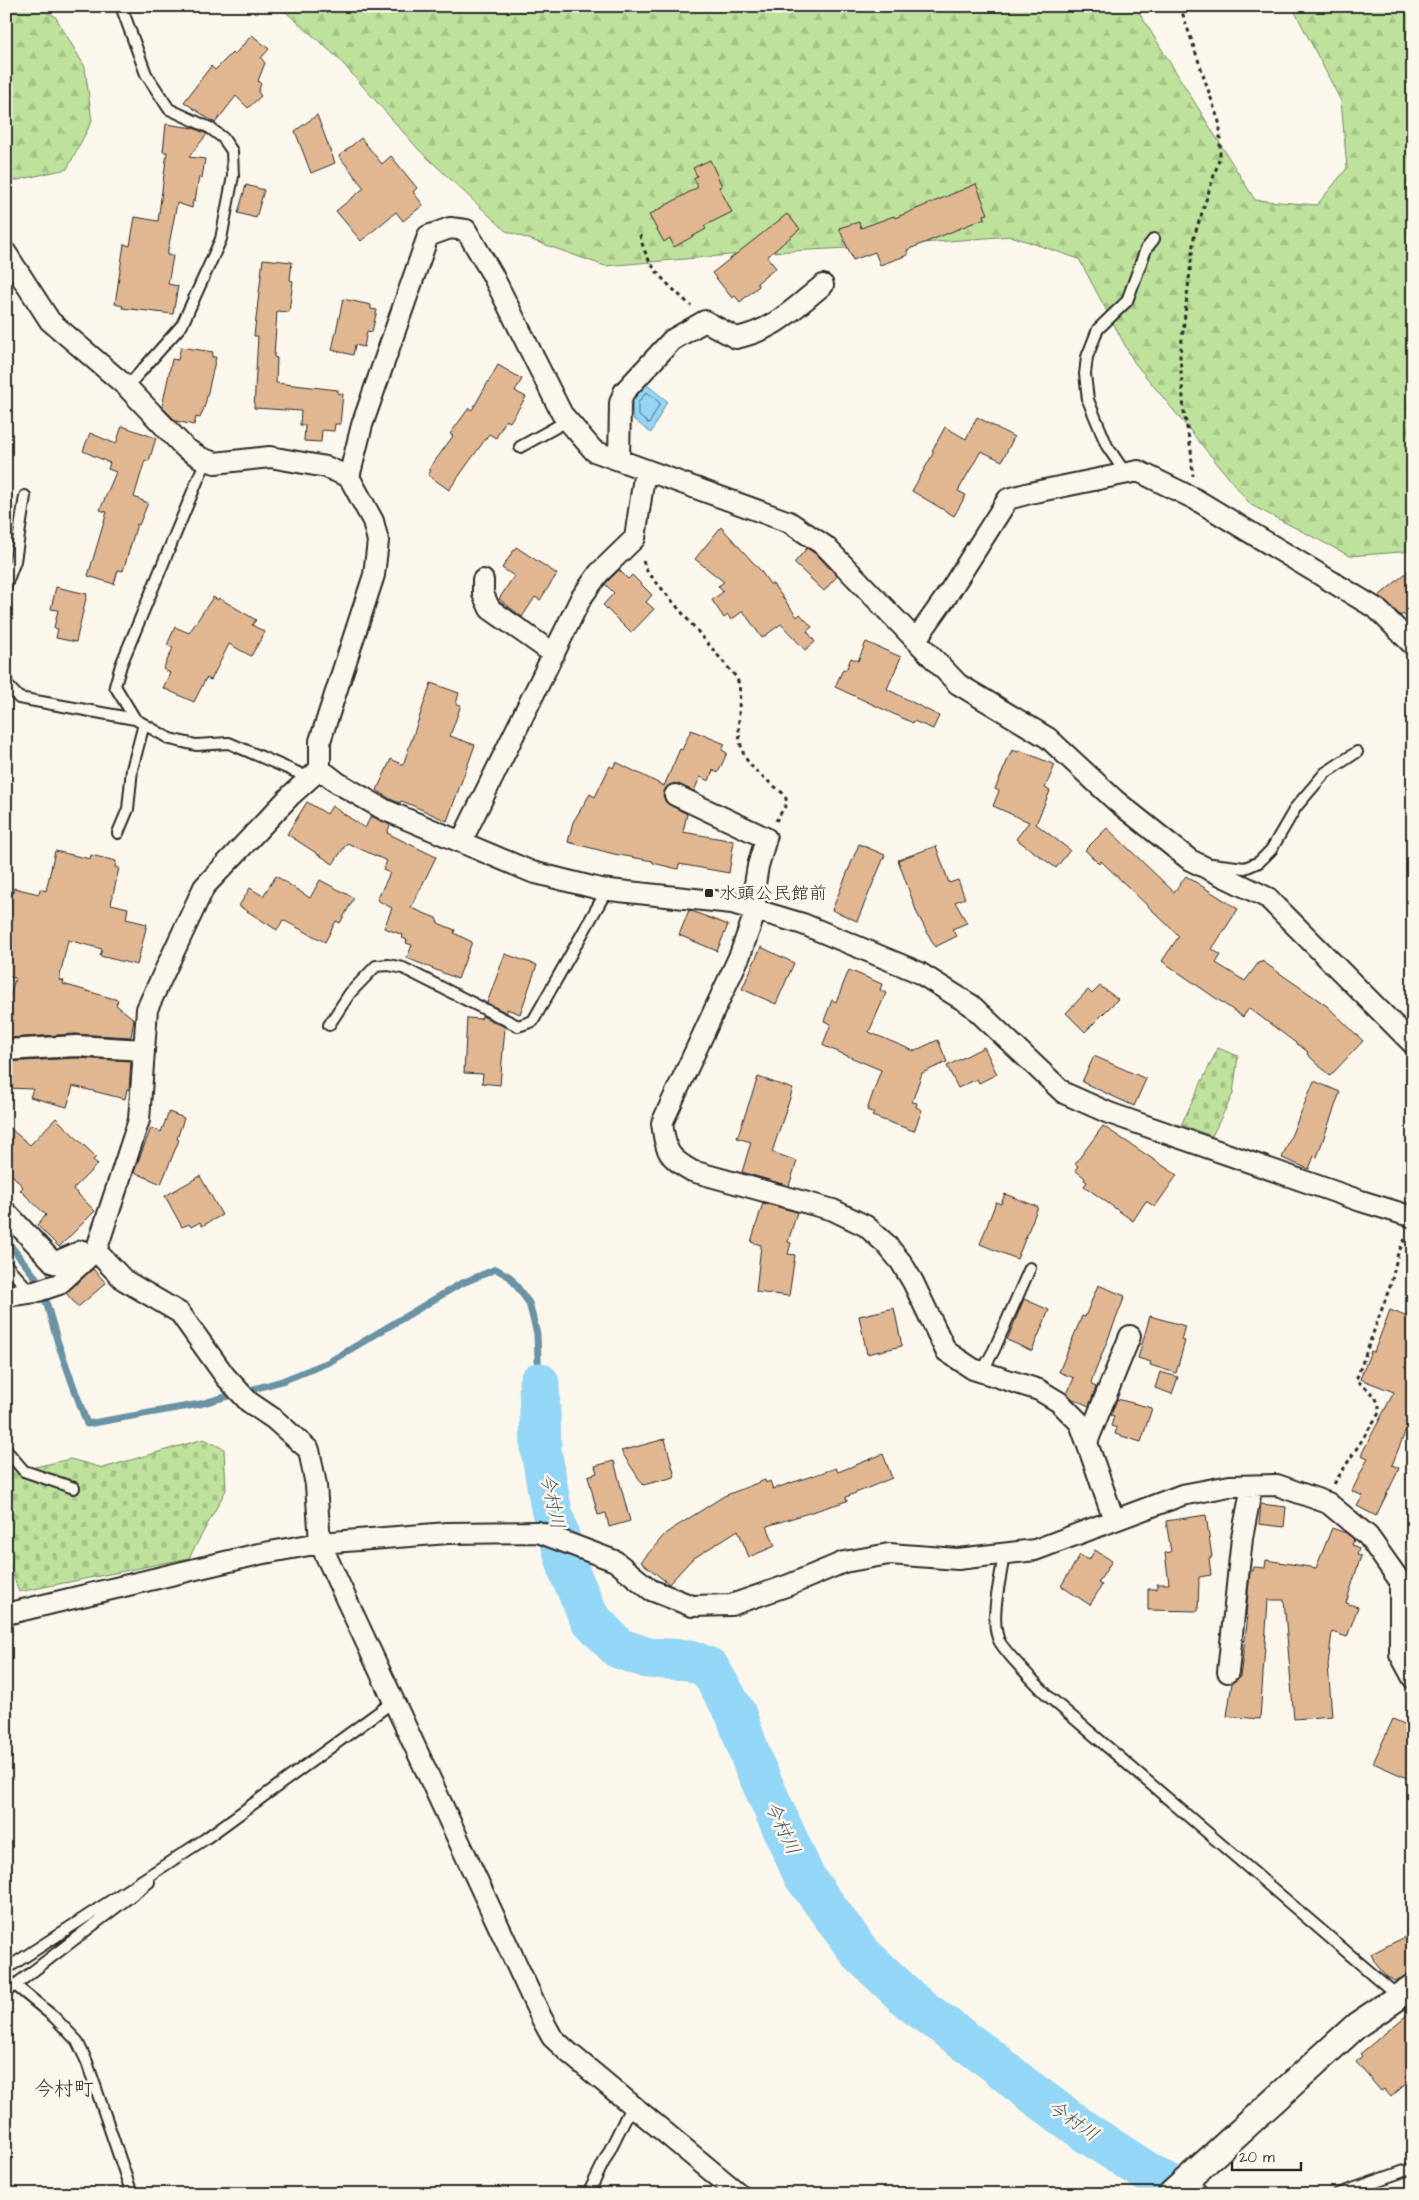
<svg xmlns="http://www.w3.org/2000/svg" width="1419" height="2200" font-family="'Architects Daughter','Klee One',sans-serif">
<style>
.forest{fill:url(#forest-firs);stroke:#748664}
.cemetery{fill:url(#cemetery-stones);stroke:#748664}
.water{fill:#93d6f5;stroke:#6992a4}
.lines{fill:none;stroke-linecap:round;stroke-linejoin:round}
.shore{stroke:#556f7c;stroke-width:1}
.stream{stroke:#6992a4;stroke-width:7}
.river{stroke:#93d6f5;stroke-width:41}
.building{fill:#e1b792;stroke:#2b2b2b}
.service-casing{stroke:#2b2b2b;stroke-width:14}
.minor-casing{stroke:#2b2b2b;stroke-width:24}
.tertiary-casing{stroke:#2b2b2b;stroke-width:29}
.path{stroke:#2b2b2b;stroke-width:3;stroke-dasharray:4 4;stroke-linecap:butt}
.service{stroke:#fbf7ec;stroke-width:10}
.minor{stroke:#fbf7ec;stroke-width:20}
.tertiary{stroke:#fbf7ec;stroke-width:25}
.poi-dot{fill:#2b2b2b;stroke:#fbf7ec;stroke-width:2}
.labels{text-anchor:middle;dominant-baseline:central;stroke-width:5;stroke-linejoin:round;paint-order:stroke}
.poi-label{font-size:18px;fill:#2b2b2b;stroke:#fbf7ec;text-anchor:start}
.water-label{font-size:19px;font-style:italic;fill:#45565e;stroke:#fbf7ec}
.quarter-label{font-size:20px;fill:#2b2b2b;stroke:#fbf7ec}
</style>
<defs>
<pattern id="forest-firs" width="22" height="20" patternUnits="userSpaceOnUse" patternTransform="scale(1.25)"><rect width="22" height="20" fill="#bee29c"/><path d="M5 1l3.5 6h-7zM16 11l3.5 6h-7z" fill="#a3c287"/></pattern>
<pattern id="cemetery-stones" width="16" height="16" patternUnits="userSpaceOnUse" patternTransform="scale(1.25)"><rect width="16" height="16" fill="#bee29c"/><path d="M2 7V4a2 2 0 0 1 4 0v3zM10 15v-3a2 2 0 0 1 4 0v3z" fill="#a3c287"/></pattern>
</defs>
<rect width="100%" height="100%" fill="#fbf7ec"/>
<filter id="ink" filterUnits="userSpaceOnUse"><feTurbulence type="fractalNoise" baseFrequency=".02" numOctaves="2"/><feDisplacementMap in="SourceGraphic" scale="10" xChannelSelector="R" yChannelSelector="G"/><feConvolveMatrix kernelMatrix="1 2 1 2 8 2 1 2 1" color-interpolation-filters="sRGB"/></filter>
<g filter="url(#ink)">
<!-- forest -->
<path class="forest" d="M 6,6 L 33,6 L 55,16 L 85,67 L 92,121 L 67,169 L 13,181 L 6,181 Z
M 279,6 L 1135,6 L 1255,200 L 1317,205 L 1347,168 L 1341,101 L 1292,6 L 1413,6 L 1413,551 L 1350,556 L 1251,505 L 1134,362 L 1079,259 L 1011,236 L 885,246 L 753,253 L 605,266 L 506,231 L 419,150 L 338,58 Z"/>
<!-- cemetery -->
<path class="cemetery" d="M 1218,1048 L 1238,1056 L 1233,1094 L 1212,1136 L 1181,1125 Z
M 204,1439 L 224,1449 L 226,1490 L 189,1558 L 19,1592 L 6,1555 L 6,1458 L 18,1471 L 70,1459 L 103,1468 Z"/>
<!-- water -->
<path class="water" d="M 646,384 L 667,401 L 651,433 L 633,419 L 632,401 Z"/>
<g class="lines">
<!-- shore -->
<path class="shore" d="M 647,392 L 660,403 L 649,424 L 638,415 L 638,403 Z"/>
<!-- stream -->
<path class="stream" d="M 6,1240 L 41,1284 L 58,1343 L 87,1424 L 200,1404 L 282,1381 L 329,1362 L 460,1284 L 496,1269 L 510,1277 L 529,1303 L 537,1334 L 539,1383"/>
<!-- river -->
<path class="river" d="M 539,1383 L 541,1450 L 551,1508 L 570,1574 L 589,1617 L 618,1648 L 648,1658 L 690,1660 L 709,1668 L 736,1714 L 753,1763 L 804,1876 L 860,1953 L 913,2003 L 997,2064 L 1019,2083 L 1087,2133 L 1159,2180 L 1185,2194"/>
</g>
<!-- building -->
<path class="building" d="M 252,35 L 269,49 L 261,58 L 265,63 L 258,81 L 261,84 L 258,92 L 261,96 L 248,108 L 236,96 L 215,123 L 184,102 L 211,66 L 215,70 L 232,53 L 234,55 Z
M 317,115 L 335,163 L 311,173 L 295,131 Z
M 166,124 L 193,128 L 207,134 L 189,157 L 205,159 L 202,178 L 199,177 L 195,201 L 193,200 L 192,208 L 177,203 L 167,255 L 173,256 L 168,284 L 178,286 L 173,314 L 122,308 L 123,306 L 115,304 L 124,244 L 130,246 L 135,217 L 158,221 L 167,152 L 163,152 Z
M 361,138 L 382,164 L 391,156 L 417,188 L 413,192 L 423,205 L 403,221 L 396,212 L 361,241 L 336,211 L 364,188 L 339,156 Z
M 710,160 L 722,186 L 719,187 L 732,212 L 704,226 L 706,229 L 674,247 L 670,238 L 664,242 L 649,215 L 698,187 L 694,178 L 697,176 L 693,168 Z
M 976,184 L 988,214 L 984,215 L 985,218 L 907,250 L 908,255 L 880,265 L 875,252 L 853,260 L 839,228 L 859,222 L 861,228 L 894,216 L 895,218 Z
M 246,185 L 264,190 L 256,218 L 238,213 Z
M 787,214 L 800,229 L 767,257 L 776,268 L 757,283 L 759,286 L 740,302 L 735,296 L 732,298 L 712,273 Z
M 263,259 L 292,262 L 290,280 L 293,281 L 289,312 L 277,311 L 274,357 L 277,358 L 276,383 L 338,390 L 338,393 L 343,394 L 340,424 L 335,424 L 334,431 L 322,430 L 321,442 L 304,441 L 305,425 L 300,425 L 301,411 L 254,408 L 258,336 L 254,336 Z
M 343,299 L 371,305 L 371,309 L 377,310 L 372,332 L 367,331 L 364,347 L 355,345 L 353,355 L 332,350 Z
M 181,347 L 213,352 L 212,357 L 216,357 L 205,405 L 200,418 L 196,417 L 194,425 L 176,421 L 162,407 L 172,359 L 178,360 Z
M 498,365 L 522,379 L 515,391 L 526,397 L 510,422 L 506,420 L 496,438 L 489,434 L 449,490 L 428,475 L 431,470 L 429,469 L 453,436 L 450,434 L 469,408 L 472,410 Z
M 977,417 L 1014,437 L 1002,461 L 981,451 L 958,491 L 966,495 L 954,516 L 912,491 L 934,452 L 932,451 L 945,427 L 966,439 Z
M 122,426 L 156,438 L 149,461 L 145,460 L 134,497 L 148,503 L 139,525 L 137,524 L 123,571 L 118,570 L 114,584 L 88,576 L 107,512 L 100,510 L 116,472 L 108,469 L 110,463 L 83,451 L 90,433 L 116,444 Z
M 721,527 L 760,570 L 770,584 L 773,584 L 797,617 L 800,614 L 812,627 L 807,631 L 815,642 L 805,650 L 781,624 L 762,638 L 743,611 L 731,620 L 728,615 L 724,618 L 712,600 L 723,592 L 718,586 L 724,582 L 695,559 Z
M 516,547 L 557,574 L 540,600 L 535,597 L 522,617 L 499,599 L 514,576 L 502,568 Z
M 807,548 L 817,555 L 837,576 L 824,591 L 794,563 Z
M 1413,567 L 1413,625 L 1403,614 L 1401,616 L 1379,596 Z
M 619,570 L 628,579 L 632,575 L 652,595 L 646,602 L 654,609 L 631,633 L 603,605 L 614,593 L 605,584 Z
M 56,587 L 87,594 L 76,642 L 56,638 L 58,629 L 54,628 L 58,610 L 51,609 Z
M 213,597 L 218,600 L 219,598 L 256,620 L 252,625 L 265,632 L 251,656 L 229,644 L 211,680 L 206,678 L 194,702 L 163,688 L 170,673 L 163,669 L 173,648 L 167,645 L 175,627 L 189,633 Z
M 866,642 L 901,657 L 887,689 L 939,716 L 933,729 L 914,721 L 913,723 L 835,687 L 843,669 L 846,670 L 851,658 L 858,661 Z
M 431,683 L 459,693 L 456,704 L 461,705 L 450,736 L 475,745 L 447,821 L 407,803 L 401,801 L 400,803 L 390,799 L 377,790 L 391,759 L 403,765 Z
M 691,730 L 725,744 L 722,750 L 727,753 L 718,773 L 713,770 L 709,781 L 700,777 L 694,791 L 674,783 L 665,790 L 663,796 L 670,805 L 687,814 L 683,832 L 734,841 L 729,873 L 679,864 L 678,869 L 653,863 L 653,861 L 614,854 L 568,842 L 573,822 L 590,794 L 595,797 L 610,766 L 613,768 L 616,762 L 664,786 L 680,749 L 682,750 Z
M 1012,750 L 1018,752 L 1019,750 L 1055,765 L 1045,788 L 1050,791 L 1036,824 L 1070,850 L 1056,868 L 1016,839 L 1029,822 L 993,806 L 999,791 L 995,789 Z
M 307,802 L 327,814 L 332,806 L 365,828 L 371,816 L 390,825 L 387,833 L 436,857 L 411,908 L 436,918 L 438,923 L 455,930 L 454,933 L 472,942 L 458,979 L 407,958 L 412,945 L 406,943 L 407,940 L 402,938 L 403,935 L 384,928 L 392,908 L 377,900 L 390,873 L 383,870 L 387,861 L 347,843 L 333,864 L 287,834 Z
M 1107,828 L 1174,892 L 1186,876 L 1238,909 L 1212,949 L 1221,955 L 1216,963 L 1245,981 L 1259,962 L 1261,963 L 1262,961 L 1327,1006 L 1363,1041 L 1330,1076 L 1307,1054 L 1308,1052 L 1249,1008 L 1243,1017 L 1162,961 L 1179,936 L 1101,861 L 1099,864 L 1085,850 Z
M 859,844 L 885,855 L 857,921 L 832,910 Z
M 936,846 L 949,883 L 958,880 L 965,898 L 955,902 L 967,923 L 952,929 L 957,936 L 935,947 L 917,913 L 898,860 Z
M 55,851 L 90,859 L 91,855 L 116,861 L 115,867 L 119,868 L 111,904 L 128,908 L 126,919 L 147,924 L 137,965 L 100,956 L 102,949 L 68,940 L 59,980 L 64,981 L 63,984 L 118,1000 L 116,1005 L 134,1019 L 131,1037 L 75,1034 L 6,1038 L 6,1012 L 15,978 L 6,976 L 6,920 L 14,888 L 39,894 L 40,889 L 46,891 Z
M 276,876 L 310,898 L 320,880 L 354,898 L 340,923 L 336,921 L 325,942 L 283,920 L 277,930 L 239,906 L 250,888 L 263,896 Z
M 689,910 L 728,925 L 717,951 L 679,935 Z
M 761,947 L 794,963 L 776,1004 L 742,989 Z
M 505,954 L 537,965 L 520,1014 L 507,1009 L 507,1013 L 487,1003 Z
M 849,970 L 882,984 L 880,990 L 886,993 L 869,1032 L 914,1051 L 938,1040 L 947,1062 L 922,1073 L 912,1102 L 917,1103 L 916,1107 L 922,1110 L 914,1131 L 872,1116 L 874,1113 L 867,1110 L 881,1070 L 824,1046 L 823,1044 L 831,1024 L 824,1021 L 832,1000 L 836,1002 Z
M 1100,986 L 1118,999 L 1085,1032 L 1066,1013 L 1088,990 L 1092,994 Z
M 482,1016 L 505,1027 L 500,1085 L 482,1083 L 483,1074 L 464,1073 L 467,1018 L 481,1019 Z
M 984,1047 L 997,1074 L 979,1083 L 977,1079 L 958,1088 L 947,1066 Z
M 1094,1056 L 1146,1079 L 1134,1106 L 1082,1082 Z
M 76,1058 L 131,1061 L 129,1090 L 127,1089 L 125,1099 L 73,1086 L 67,1107 L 30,1097 L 33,1089 L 6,1088 L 6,1062 Z
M 758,1077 L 793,1089 L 772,1152 L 797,1161 L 789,1186 L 742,1172 L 751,1142 L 737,1138 Z
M 1314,1081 L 1340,1092 L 1317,1157 L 1314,1156 L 1309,1169 L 1282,1158 Z
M 169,1112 L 184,1118 L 177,1139 L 179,1140 L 161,1184 L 134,1172 L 151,1128 L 161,1132 Z
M 56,1118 L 96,1157 L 93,1160 L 98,1164 L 73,1189 L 95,1211 L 59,1247 L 37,1225 L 46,1215 L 20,1190 L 23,1187 L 6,1168 L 6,1125 L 30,1145 Z
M 1103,1126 L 1177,1175 L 1155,1207 L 1146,1201 L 1133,1221 L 1084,1186 L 1087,1182 L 1084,1180 L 1085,1178 L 1075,1170 L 1078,1166 L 1075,1164 Z
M 200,1176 L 222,1215 L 202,1226 L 200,1222 L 191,1227 L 189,1224 L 182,1227 L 165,1196 Z
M 1005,1194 L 1038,1207 L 1017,1259 L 980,1244 L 996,1202 L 1001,1204 Z
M 763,1203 L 797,1212 L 788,1242 L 791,1243 L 788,1254 L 795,1255 L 789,1296 L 756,1292 L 761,1245 L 751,1242 Z
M 93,1269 L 106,1283 L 78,1307 L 66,1293 Z
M 1098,1285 L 1125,1296 L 1091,1382 L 1092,1385 L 1096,1387 L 1089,1406 L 1073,1399 L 1067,1394 L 1074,1378 L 1059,1372 L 1082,1316 L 1085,1317 Z
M 1024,1299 L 1049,1310 L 1032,1351 L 1007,1340 Z
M 894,1308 L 902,1346 L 867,1354 L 859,1316 Z
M 1390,1310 L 1413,1319 L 1413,1433 L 1406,1430 L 1392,1465 L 1399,1468 L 1397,1473 L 1376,1516 L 1357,1506 L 1363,1496 L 1352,1491 L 1368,1458 L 1361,1455 L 1394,1392 L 1360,1379 L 1371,1351 L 1374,1352 Z
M 1150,1316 L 1185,1326 L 1181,1340 L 1185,1341 L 1176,1373 L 1150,1365 L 1151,1362 L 1138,1358 Z
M 1160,1372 L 1178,1377 L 1172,1394 L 1155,1388 Z
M 1117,1399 L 1152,1408 L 1141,1442 L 1115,1434 L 1117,1428 L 1111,1426 L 1114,1416 L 1111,1415 Z
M 665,1439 L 675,1477 L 643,1485 L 621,1451 Z
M 883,1454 L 892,1478 L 846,1497 L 847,1501 L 767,1526 L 775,1546 L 749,1557 L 738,1530 L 691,1560 L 669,1584 L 641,1562 L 666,1533 L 724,1496 L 765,1480 L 766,1483 L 770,1481 L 773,1489 L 836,1468 L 838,1472 Z
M 614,1461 L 630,1521 L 609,1527 L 606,1513 L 598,1515 L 588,1476 L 597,1473 L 595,1466 Z
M 1261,1504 L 1286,1507 L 1284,1527 L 1259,1524 Z
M 1206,1515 L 1212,1557 L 1209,1558 L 1211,1575 L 1199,1577 L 1198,1611 L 1148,1610 L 1148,1589 L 1157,1589 L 1157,1584 L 1169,1584 L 1165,1553 L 1171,1552 L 1166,1521 Z
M 1332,1528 L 1346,1533 L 1354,1539 L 1352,1545 L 1359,1548 L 1357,1555 L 1361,1556 L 1346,1603 L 1358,1607 L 1347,1637 L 1332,1632 L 1328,1665 L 1332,1716 L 1294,1719 L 1284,1600 L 1268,1600 L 1260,1719 L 1227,1716 L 1232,1683 L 1240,1677 L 1248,1616 L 1246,1615 L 1250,1571 L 1253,1571 L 1254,1567 L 1265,1568 L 1266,1560 L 1316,1568 Z
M 1095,1550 L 1112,1561 L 1098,1583 L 1102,1585 L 1090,1605 L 1061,1586 L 1080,1555 L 1089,1560 Z
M 1393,1719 L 1413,1728 L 1413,1766 L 1407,1778 L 1373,1763 Z
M 1413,1933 L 1413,1973 L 1395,1981 L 1387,1977 L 1375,1963 L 1371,1954 Z
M 1413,2010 L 1413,2072 L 1405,2078 L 1408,2082 L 1391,2097 L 1384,2089 L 1381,2091 L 1356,2062 L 1362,2056 L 1360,2054 Z"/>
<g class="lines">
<defs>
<path id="service" d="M 121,6 L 146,74 L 169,109 L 210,128 L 223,138 L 232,151 L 233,176 L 221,239 L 182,325 L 127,387
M 520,447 L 567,421
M 1126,474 L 1107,446 L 1088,400 L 1085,374 L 1087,357 L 1098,329 L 1127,301 L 1146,249 L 1154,239
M 6,585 L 15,561 L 25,496
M 6,679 L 7,685 L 19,698 L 135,719 L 170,739 L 196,745 L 229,743 L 310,778
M 135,719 L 115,686 L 121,665 L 206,460
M 118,833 L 128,809 L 132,769 L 144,724
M 1212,864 L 1245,868 L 1259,862 L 1271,850 L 1296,807 L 1325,773 L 1357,752
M 329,1025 L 350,993 L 376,966 L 389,965 L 403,968 L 518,1026 L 533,1021 L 607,890
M 6,1265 L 31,1292
M 982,1372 L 994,1350 L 1030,1268
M 6,1450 L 24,1471 L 74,1488
M 1004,1554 C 1001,1578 990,1615 998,1638 C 1000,1648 1039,1686 1048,1696 L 1398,1996
M 6,1969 L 205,1839 L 394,1701
M 15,1985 L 54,2017 L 77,2041 L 87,2062 L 132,2194
M 6,1992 L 149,1882
M 1190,2178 L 1204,2194
M 588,2194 L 632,2105
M 1338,2194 L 1413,2168"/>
<path id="minor" d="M 6,253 L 50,321 L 127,387 L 185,448 L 201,458 L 215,463 L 270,457 L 326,467 L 349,477 L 373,521 L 378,541 L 374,575 L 320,741 L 320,769 L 291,795 L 204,887 L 147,1009 L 139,1120 L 96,1251 L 124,1280 L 180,1313 L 225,1376 L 249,1402 L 274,1419 L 309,1450 L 316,1485 L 320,1543 L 541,2017 L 552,2037 L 568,2052 L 739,2194
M 619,460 L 620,403 L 624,392 L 672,340 L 705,321 L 736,338 C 775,330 793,309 823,285
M 349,477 L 362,425 L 428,236 L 450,228 L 466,230 L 492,274 L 562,414 L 594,451 L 789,522 L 825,546 L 958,684 L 1048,738 L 1116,801 L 1190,860 L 1268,898 L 1413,1044
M 483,580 L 483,594 L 490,609 L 554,654
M 917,638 L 946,597 L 1008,499 L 1030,493 L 1138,471 L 1195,499 L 1377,609 L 1413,645
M 320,769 L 338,783 L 385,810 L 532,872 L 600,889 L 732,903 L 803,924 L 918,972 L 971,1005 L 1064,1093 L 1109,1113 L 1361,1201 L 1413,1217
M 675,795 L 766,838 L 758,866 L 754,890 L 756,910 L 740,955 L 662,1123 C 666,1151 667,1157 692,1171 L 833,1210 L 866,1226 L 886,1244 L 901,1262 L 913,1282 L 946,1351 L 973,1369 L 1039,1390 L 1059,1402 L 1080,1423 L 1114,1520
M 461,842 L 581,598 L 599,573 L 635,538 L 645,470
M 6,1050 L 76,1046 L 144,1050
M 6,1212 L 54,1263 L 82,1251 L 88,1257
M 6,1296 L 35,1292 L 59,1284 L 95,1251
M 1087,1442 L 1130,1336
M 6,1614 L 259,1554 L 320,1543 L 448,1533 L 538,1532 L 615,1561 L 651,1590 L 692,1606 L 731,1605 L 789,1585 L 844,1562 L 889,1554 L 958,1559 L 1035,1550 L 1182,1495 L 1230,1486 L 1277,1485 L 1328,1503 L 1368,1536 L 1400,1581 L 1400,1654 L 1413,1678
M 1228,1672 L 1242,1538 L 1252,1486"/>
<path id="tertiary" d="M 1171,2194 L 1357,2025 L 1413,1987"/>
</defs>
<!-- service casing -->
<use href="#service" class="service-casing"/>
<!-- minor casing -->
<use href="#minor" class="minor-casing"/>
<!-- tertiary casing -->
<use href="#tertiary" class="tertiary-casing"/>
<!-- path -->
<path class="path" d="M 1180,6 L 1220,125 L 1220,157 L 1194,237 L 1180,356 L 1184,412 L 1191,450 L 1193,476
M 640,235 C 647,269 667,283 691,306
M 643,561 L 647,571 L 736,677 C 742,688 739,699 739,712 C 737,763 749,765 785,795 L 787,803 L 776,821
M 1334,1484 L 1379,1413 C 1381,1397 1367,1389 1356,1380 L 1391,1284 L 1398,1253 L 1406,1237"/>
<!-- service -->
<use href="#service" class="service"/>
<!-- minor -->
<use href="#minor" class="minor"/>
<!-- tertiary -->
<use href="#tertiary" class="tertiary"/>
</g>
</g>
<!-- markers -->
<rect class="poi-dot" x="704" y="888" width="10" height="10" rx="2.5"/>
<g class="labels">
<!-- poi labels -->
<g class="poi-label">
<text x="719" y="893">水頭公民館前</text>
</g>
<!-- water labels -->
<g class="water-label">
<text transform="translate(552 1501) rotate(78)">今村川</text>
<text transform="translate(782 1828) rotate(65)">今村川</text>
<text transform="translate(1073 2121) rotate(35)">今村川</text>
</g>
<!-- quarter labels -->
<g class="quarter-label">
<text x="64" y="2089">今村町</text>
</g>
</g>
<!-- margin -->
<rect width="1419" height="2200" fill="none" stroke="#fbf7ec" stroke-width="25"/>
<rect x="12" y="12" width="1394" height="2175" fill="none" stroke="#2b2b2b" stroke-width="2" filter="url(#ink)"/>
<!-- scale -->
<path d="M1232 2162v8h69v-8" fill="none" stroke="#2b2b2b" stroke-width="2.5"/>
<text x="1239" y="2162" font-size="15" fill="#2b2b2b" stroke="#fbf7ec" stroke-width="4" paint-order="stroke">20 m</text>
</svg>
